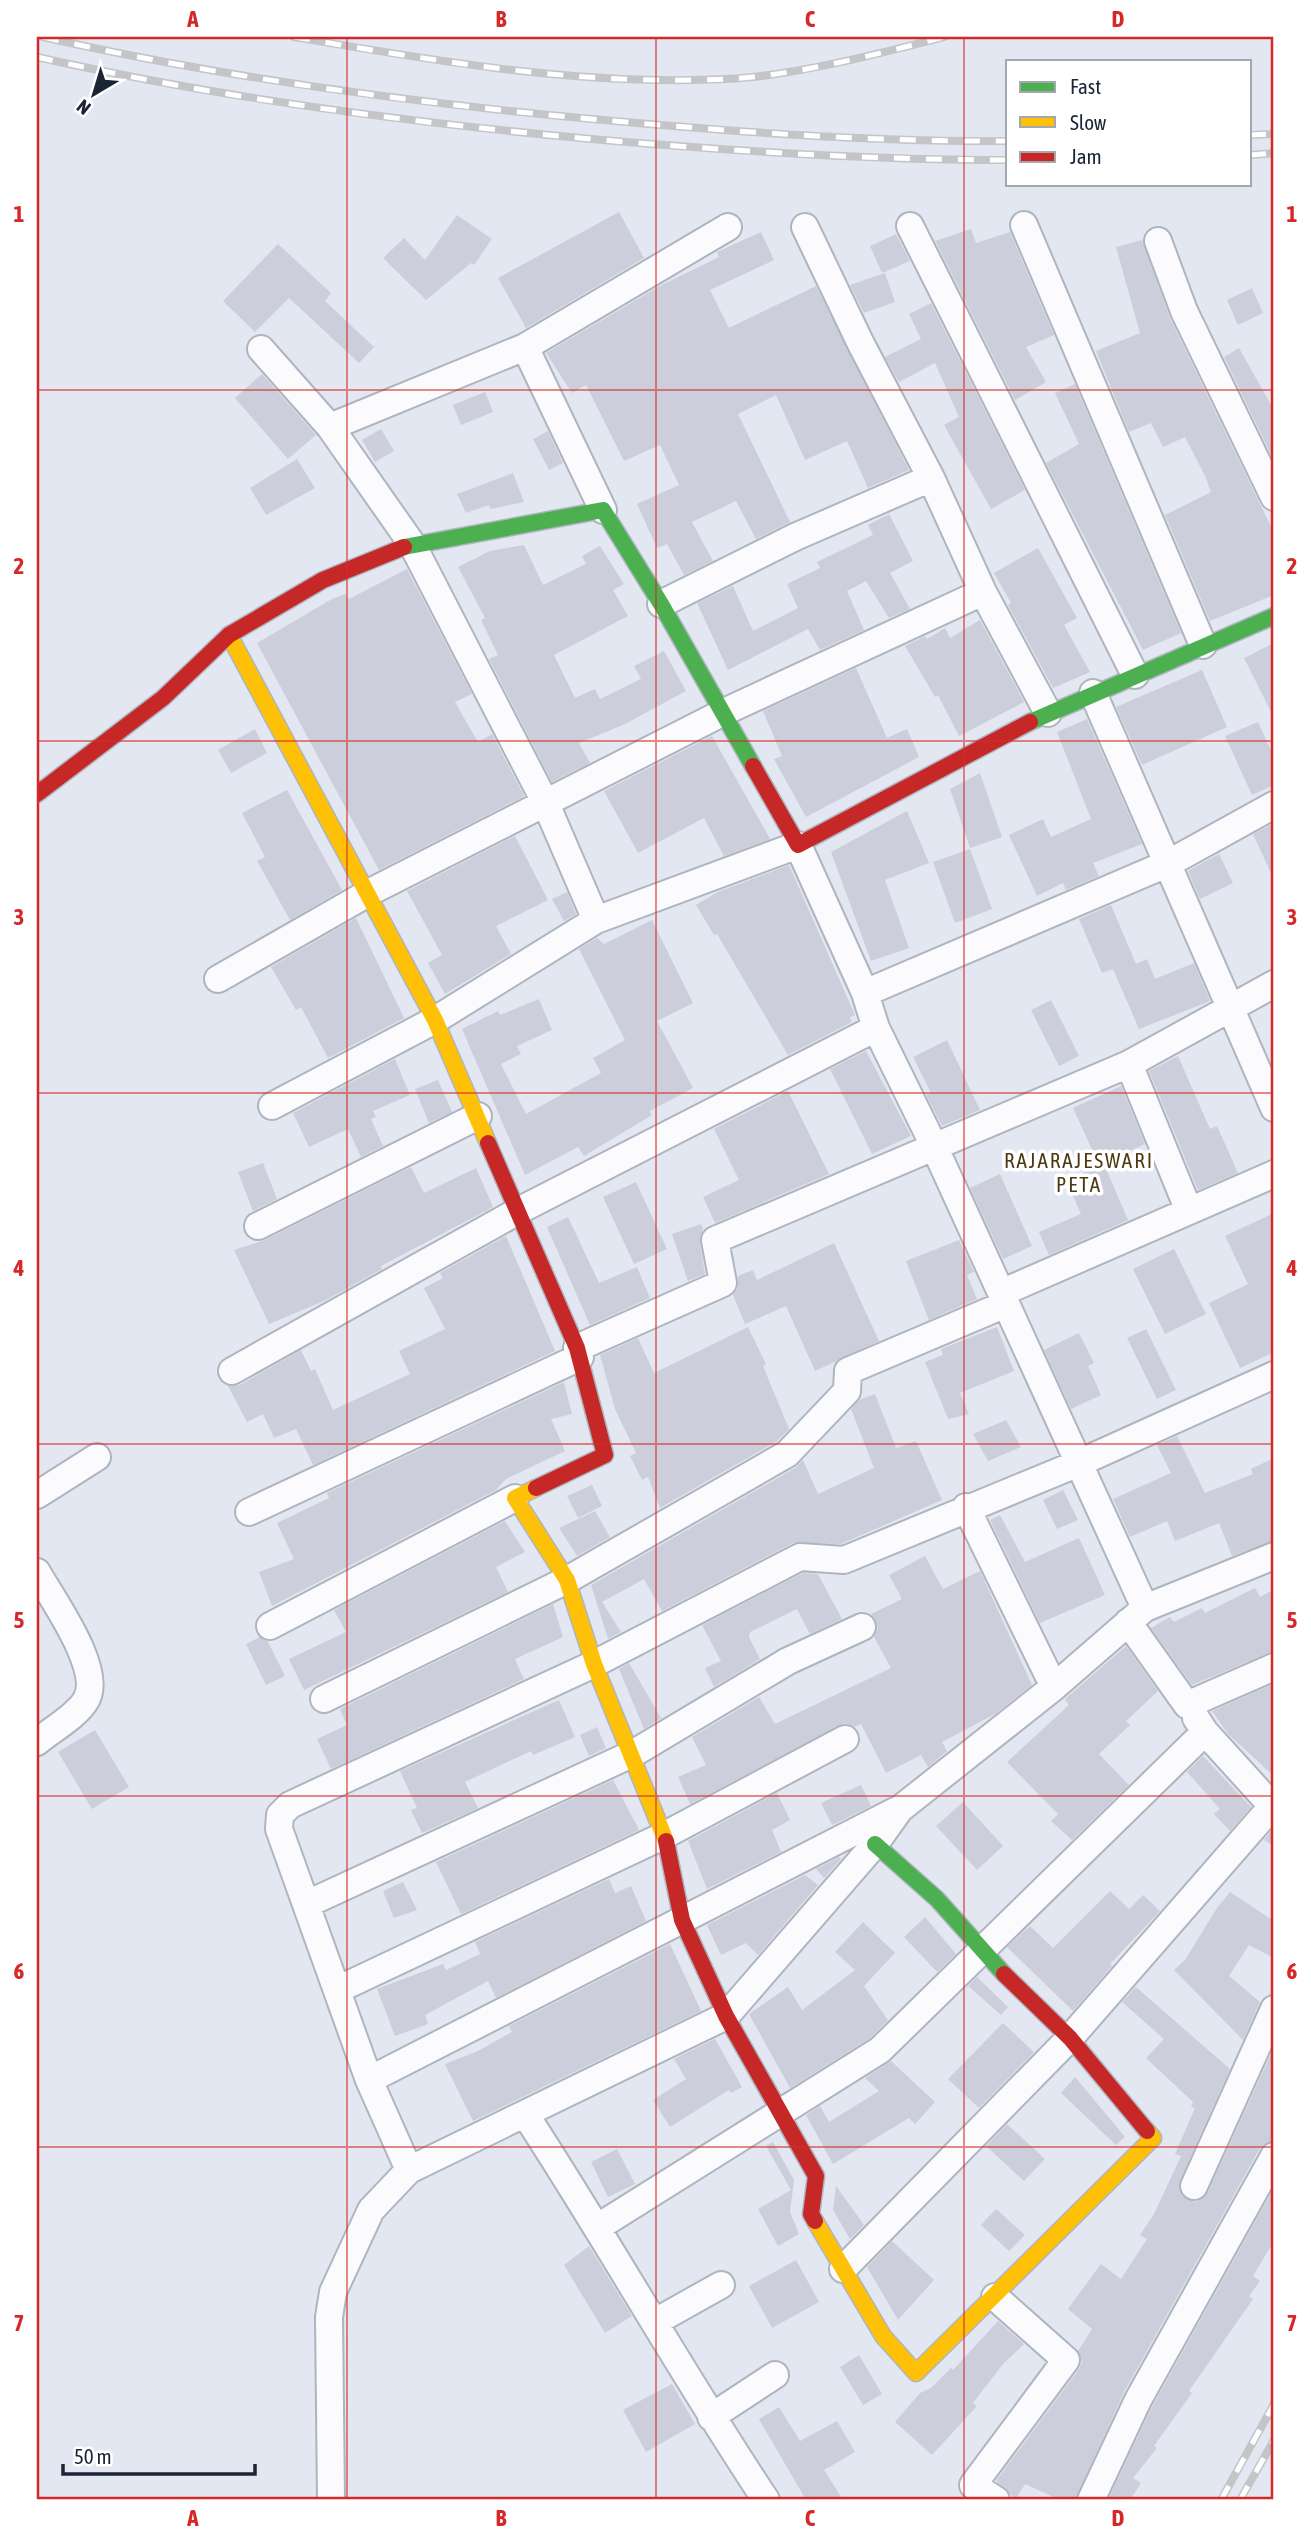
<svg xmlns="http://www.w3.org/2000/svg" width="1311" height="2537" font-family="'Asap Condensed',sans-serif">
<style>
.building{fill:#cccedc}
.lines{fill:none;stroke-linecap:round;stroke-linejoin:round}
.street-casing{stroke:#aeb5c1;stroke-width:30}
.fast-casing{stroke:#aeb5c1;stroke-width:19}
.slow-casing{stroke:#aeb5c1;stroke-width:19}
.jam-casing{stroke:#aeb5c1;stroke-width:19}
.street{stroke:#fbfbfd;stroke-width:26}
.fast{stroke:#4caf50;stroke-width:16}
.slow{stroke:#ffc107;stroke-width:16}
.jam{stroke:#c62828;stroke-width:16}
.rail-casing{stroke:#c3c5c8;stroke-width:8}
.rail{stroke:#fff;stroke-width:5;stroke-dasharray:16;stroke-linecap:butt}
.grid{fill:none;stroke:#d62828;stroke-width:2;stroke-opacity:0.55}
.labels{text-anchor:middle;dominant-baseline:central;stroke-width:7;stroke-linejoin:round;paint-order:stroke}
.neighbourhood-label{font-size:21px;letter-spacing:2px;fill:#4c3913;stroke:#fff}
.neatline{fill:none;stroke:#d62828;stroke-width:2.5}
.grid-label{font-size:23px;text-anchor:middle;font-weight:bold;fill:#d62828}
</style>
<rect width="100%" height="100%" fill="#e2e7f1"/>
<!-- building -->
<path class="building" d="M 619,212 L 644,258 L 526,328 L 498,278 Z
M 457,215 L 492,239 L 474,265 L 471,263 L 426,300 L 383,258 L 404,238 L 425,260 Z
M 971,229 L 976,243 L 1010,232 L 1054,335 L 1026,347 L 1046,382 L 1015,400 L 935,241 Z
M 761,232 L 774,260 L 710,290 L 729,328 L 816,286 L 909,470 L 868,488 L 847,441 L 805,460 L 776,395 L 738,414 L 790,522 L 756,539 L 736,501 L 692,522 L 713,561 L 684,575 L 667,544 L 657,548 L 637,504 L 679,485 L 660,445 L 624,461 L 586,385 L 572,393 L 546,353 L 660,286 L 719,257 L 717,252 Z
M 896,234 L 910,261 L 882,273 L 870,246 Z
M 1142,240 L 1170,318 L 1274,533 L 1274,595 L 1210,621 L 1165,515 L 1211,492 L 1205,476 L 1185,437 L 1163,447 L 1151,423 L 1129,432 L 1096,351 L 1140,333 L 1116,247 Z
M 278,244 L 331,293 L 325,301 L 374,347 L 359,363 L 289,298 L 255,332 L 223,301 Z
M 885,273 L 895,302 L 864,313 L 850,285 Z
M 1252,288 L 1263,313 L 1238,325 L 1227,300 Z
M 931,303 L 1025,490 L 991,509 L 944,425 L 959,417 L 935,363 L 899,382 L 885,357 L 921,339 L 909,314 Z
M 1239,348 L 1274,410 L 1274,461 L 1224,357 Z
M 262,374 L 316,435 L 288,459 L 235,398 Z
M 1075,384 L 1181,633 L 1143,650 L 1046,463 L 1079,444 L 1055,393 Z
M 485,392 L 493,412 L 461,425 L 453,405 Z
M 381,429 L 394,451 L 375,462 L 362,440 Z
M 548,431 L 563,463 L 549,470 L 533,439 Z
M 297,459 L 315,488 L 266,515 L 250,488 Z
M 513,473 L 524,502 L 490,509 L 489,505 L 466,513 L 457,494 Z
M 889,514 L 913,561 L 890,573 L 910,609 L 889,618 L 866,581 L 847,591 L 864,630 L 820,650 L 808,629 L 728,670 L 697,603 L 733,586 L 753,631 L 798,608 L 787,584 L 820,568 L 817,562 L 873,535 L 868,525 Z
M 524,545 L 543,585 L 586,564 L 582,556 L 600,546 L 624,584 L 613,590 L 628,616 L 554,655 L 575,698 L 595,689 L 600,699 L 641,679 L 634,666 L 664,651 L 686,691 L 623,725 L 579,743 L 590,763 L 552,782 L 489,659 L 498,655 L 481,620 L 485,618 L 458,567 L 490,551 Z
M 1038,548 L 1077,618 L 1064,625 L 1090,672 L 1053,688 L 1008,605 L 1011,603 L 994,573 Z
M 407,569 L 472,694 L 455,702 L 478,742 L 492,734 L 524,796 L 379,870 L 257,643 L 332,599 L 345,594 L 349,599 Z
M 980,620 L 1024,702 L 959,736 L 938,695 L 935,697 L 905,646 L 925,636 L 927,639 L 945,628 L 950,638 Z
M 1274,643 L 1274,718 L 1244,658 Z
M 856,668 L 887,738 L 907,729 L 919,757 L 806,817 L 774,759 L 782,756 L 763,711 Z
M 1202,670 L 1227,727 L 1142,765 L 1116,707 Z
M 1087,719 L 1142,844 L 1093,863 L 1099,876 L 1066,890 L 1063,883 L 1037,896 L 1009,835 L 1043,819 L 1051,837 L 1091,819 L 1057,732 Z
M 1258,722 L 1274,757 L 1274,785 L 1252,795 L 1225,736 Z
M 255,729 L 267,753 L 231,773 L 218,750 Z
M 712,736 L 770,839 L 724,856 L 704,818 L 638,853 L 604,791 Z
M 980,773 L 1002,837 L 970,848 L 950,789 Z
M 287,790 L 342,890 L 290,920 L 257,861 L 265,857 L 242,813 Z
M 907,811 L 929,863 L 885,880 L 909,948 L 871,961 L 831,852 Z
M 1274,823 L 1274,880 L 1253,834 Z
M 515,836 L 548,900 L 496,926 L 511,954 L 445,994 L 428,963 L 442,955 L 407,891 Z
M 970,849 L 992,909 L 955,923 L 933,862 Z
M 1219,854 L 1233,883 L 1200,899 L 1188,871 Z
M 789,865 L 855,1015 L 850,1017 L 852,1022 L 788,1055 L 717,934 L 714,935 L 696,905 L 718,892 Z
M 567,892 L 576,914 L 564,921 L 552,899 Z
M 1111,905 L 1136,964 L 1147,959 L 1155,979 L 1194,963 L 1210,1001 L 1139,1029 L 1113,969 L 1102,973 L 1079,919 Z
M 356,918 L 404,1018 L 328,1058 L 301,1007 L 296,1010 L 271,967 Z
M 652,920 L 693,1003 L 657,1021 L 693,1088 L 650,1111 L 652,1115 L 584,1156 L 578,1147 L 525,1175 L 462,1029 L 498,1011 L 500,1015 L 539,999 L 552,1030 L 517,1046 L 521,1054 L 501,1064 L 526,1114 L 601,1073 L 593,1058 L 625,1040 L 579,949 L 597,938 L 604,944 Z
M 1051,1000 L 1079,1056 L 1059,1066 L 1031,1010 Z
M 947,1040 L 980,1110 L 942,1126 L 926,1095 L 931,1093 L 913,1057 Z
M 866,1051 L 911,1136 L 872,1154 L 830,1069 Z
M 1178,1056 L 1210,1129 L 1217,1126 L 1238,1173 L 1198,1190 L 1149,1071 Z
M 395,1059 L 410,1095 L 373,1111 L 376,1117 L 371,1119 L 383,1146 L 361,1157 L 348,1129 L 309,1147 L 293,1113 Z
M 438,1080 L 452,1112 L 429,1123 L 415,1089 Z
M 1121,1086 L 1145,1144 L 1099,1165 L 1073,1108 Z
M 788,1091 L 829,1174 L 715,1223 L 703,1197 L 739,1180 L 714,1129 Z
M 263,1163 L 277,1199 L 253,1211 L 238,1172 Z
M 1104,1164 L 1128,1220 L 1049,1255 L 1039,1232 L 1081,1214 L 1066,1180 Z
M 411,1167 L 424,1193 L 476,1168 L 493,1207 L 381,1266 L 382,1269 L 326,1300 L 269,1324 L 234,1250 L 265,1240 Z
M 1000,1174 L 1032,1246 L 1003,1259 L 970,1188 Z
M 636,1182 L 667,1249 L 634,1264 L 603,1197 Z
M 1274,1213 L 1274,1352 L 1240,1368 L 1209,1303 L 1248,1284 L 1225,1236 Z
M 568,1217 L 599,1283 L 637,1267 L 650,1298 L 590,1325 L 547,1227 Z
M 701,1224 L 703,1229 L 700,1243 L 705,1274 L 688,1281 L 672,1234 Z
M 506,1236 L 555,1351 L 313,1465 L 296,1429 L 274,1438 L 263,1414 L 247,1422 L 228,1386 L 240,1385 L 301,1350 L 311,1371 L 315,1369 L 333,1410 L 410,1374 L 399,1351 L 445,1329 L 424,1288 L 443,1278 L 440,1273 Z
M 959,1240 L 974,1272 L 967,1275 L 977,1299 L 929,1320 L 906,1261 Z
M 834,1243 L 879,1341 L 815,1371 L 786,1306 L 745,1324 L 733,1295 L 738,1288 L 738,1276 L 753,1270 L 757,1280 Z
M 1174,1249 L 1206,1314 L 1165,1334 L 1133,1269 Z
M 748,1327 L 766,1364 L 763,1366 L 789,1429 L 777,1441 L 660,1508 L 648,1477 L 642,1480 L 630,1456 L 636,1453 L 615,1409 L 600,1355 L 638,1338 L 654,1373 Z
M 997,1327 L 1014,1371 L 960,1393 L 969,1414 L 948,1419 L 925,1362 L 943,1355 L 941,1349 Z
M 1146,1329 L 1176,1390 L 1157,1399 L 1127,1338 Z
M 1079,1333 L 1094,1363 L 1088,1366 L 1101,1395 L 1071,1409 L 1044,1350 Z
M 564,1382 L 572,1414 L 551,1419 L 565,1451 L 506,1479 L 496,1490 L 272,1606 L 259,1572 L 294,1559 L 277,1523 L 329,1498 L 327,1493 Z
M 875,1394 L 896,1448 L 916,1441 L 942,1500 L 841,1544 L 793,1543 L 662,1611 L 644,1579 L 602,1602 L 621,1632 L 608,1639 L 591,1585 L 795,1468 L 803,1460 L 818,1494 L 874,1468 L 851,1409 L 859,1400 Z
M 1006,1420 L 1021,1447 L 988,1461 L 973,1434 Z
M 1177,1436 L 1205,1493 L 1253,1474 L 1251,1469 L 1274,1458 L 1274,1541 L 1232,1556 L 1219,1523 L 1175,1541 L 1167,1521 L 1130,1537 L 1113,1499 L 1171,1473 L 1157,1445 Z
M 592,1485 L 602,1506 L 578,1518 L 567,1496 Z
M 1063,1490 L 1078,1520 L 1057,1529 L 1043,1500 Z
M 595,1511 L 610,1537 L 577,1556 L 559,1528 Z
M 1000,1515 L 1025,1562 L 1079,1538 L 1105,1595 L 1040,1623 L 990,1520 Z
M 505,1521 L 525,1552 L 496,1567 L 508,1592 L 304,1690 L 289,1659 L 346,1632 L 334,1610 Z
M 925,1556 L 943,1589 L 980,1571 L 1032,1685 L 995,1714 L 942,1742 L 947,1751 L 928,1767 L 921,1755 L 886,1773 L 861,1724 L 854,1727 L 845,1723 L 690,1804 L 678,1777 L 706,1765 L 692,1737 L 759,1697 L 775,1724 L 891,1668 L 874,1637 L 878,1628 L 871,1614 L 902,1599 L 889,1575 Z
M 803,1573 L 818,1574 L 842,1619 L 810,1634 L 797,1609 L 750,1632 L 749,1637 L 760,1659 L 714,1687 L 705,1668 L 721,1661 L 702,1625 Z
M 1255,1588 L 1260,1597 L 1274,1589 L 1274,1651 L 1192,1685 L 1151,1628 L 1170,1617 L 1174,1622 L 1202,1608 L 1205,1613 Z
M 553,1604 L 563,1637 L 515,1659 L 524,1679 L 331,1769 L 317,1739 L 347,1725 L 340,1709 Z
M 260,1637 L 268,1642 L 285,1676 L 266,1685 L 246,1644 Z
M 1126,1646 L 1158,1691 L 1126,1721 L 1130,1725 L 1099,1754 L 1129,1785 L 1072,1840 L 1051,1821 L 1058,1814 L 1007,1762 L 1069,1705 L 1065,1699 Z
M 629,1663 L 661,1718 L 644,1729 L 619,1669 Z
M 1274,1684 L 1274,1776 L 1228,1734 L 1212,1711 Z
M 559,1700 L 575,1737 L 533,1755 L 531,1751 L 465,1782 L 478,1808 L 422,1833 L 411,1810 L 417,1808 L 400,1771 Z
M 597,1727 L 606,1748 L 589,1756 L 580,1735 Z
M 95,1730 L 129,1787 L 92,1809 L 58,1752 Z
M 1203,1756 L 1251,1807 L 1230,1831 L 1214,1814 L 1220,1809 L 1187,1772 Z
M 613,1780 L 639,1830 L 461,1914 L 436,1862 Z
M 861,1785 L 871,1806 L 832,1825 L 821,1803 Z
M 777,1793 L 790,1820 L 772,1830 L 781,1852 L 707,1889 L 688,1841 Z
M 963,1802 L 1003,1846 L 977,1870 L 936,1826 Z
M 1272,1830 L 1274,1833 L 1274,1846 L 1264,1840 Z
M 839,1857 L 841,1859 L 824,1878 L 816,1869 Z
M 805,1875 L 818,1885 L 758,1955 L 746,1943 L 721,1955 L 707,1925 Z
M 609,1879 L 615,1893 L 631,1886 L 646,1921 L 496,1998 L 488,1981 L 425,2015 L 428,2024 L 395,2036 L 377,1989 L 443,1964 L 446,1970 L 480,1954 L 475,1942 Z
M 403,1882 L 417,1910 L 394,1918 L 383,1891 Z
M 1110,1891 L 1129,1909 L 1143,1895 L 1160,1911 L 1110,1964 L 1112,1966 L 1073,2011 L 1007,1947 L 1030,1926 L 1053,1948 Z
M 1230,1892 L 1274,1921 L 1274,1958 L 1249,1945 L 1229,1976 L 1260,2002 L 1243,2040 L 1174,1970 L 1185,1960 L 1217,1908 Z
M 925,1917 L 956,1954 L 937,1972 L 904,1937 Z
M 863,1922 L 895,1953 L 864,1986 L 888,2020 L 870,2038 L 790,2088 L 749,2014 L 788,1987 L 802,2010 L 855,1970 L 835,1952 Z
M 670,1944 L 701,2011 L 473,2121 L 445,2064 L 478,2051 L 512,2032 L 509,2026 Z
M 977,1977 L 1008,2007 L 1001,2015 L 968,1986 Z
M 1136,1987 L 1230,2069 L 1180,2180 L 1182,2196 L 1196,2202 L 1208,2192 L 1274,2047 L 1274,2140 L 1260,2148 L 1124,2392 L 1075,2500 L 1060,2500 L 1025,2484 L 1016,2499 L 996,2481 L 1079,2369 L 1082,2362 L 1078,2351 L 1092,2329 L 1068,2309 L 1101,2264 L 1121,2279 L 1147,2239 L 1140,2235 L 1154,2214 L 1181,2156 L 1175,2154 L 1195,2108 L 1191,2107 L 1193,2102 L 1146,2058 L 1164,2039 L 1122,2002 Z
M 1003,2023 L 1034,2052 L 979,2108 L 948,2079 Z
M 715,2039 L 742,2087 L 731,2093 L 729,2090 L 670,2127 L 653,2100 L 686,2079 L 674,2059 Z
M 891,2061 L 935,2102 L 915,2124 L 909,2118 L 833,2164 L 806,2115 L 820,2106 L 829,2122 L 879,2091 L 865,2078 Z
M 1075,2077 L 1125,2137 L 1116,2145 L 1061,2093 Z
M 1007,2124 L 1045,2159 L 1024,2181 L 986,2146 Z
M 773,2142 L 794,2180 L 790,2212 L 799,2234 L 778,2246 L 758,2209 L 791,2190 L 766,2146 Z
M 617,2149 L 635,2184 L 608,2197 L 591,2162 Z
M 836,2186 L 864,2225 L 850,2239 L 833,2210 Z
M 1274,2188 L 1274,2241 L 1253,2276 L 1260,2281 L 1249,2296 L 1253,2299 L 1189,2391 L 1192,2393 L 1154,2446 L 1157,2448 L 1133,2478 L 1141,2483 L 1130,2500 L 1108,2500 L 1152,2407 Z
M 996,2209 L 1025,2235 L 1009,2251 L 981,2225 Z
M 892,2241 L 934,2280 L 898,2320 L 867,2267 Z
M 589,2246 L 632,2316 L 605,2333 L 564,2265 Z
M 796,2260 L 819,2302 L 772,2328 L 749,2286 Z
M 998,2321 L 1024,2344 L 1003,2364 L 973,2403 L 977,2406 L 932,2455 L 895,2422 L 920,2393 L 931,2388 L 951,2368 L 953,2370 Z
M 859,2355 L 882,2394 L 863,2405 L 840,2367 Z
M 672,2384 L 695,2424 L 646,2452 L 623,2410 Z
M 779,2407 L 800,2441 L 837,2421 L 855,2452 L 824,2470 L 843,2500 L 806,2500 L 759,2419 Z"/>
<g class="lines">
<defs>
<path id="street" d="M 1024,225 L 1203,645
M 910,226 L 1135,675
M 805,227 L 860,342 L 931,478 L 983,592 L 1048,713
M 1158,241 L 1184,311 L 1274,497
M 525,347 L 603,510
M 261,349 L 330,427 L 525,347 L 728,227
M 330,427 L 412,544 L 546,804 L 596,920
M 661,604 L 795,537 L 931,478
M 1093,693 L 1274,1108
M 218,979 L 370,892 L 724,712 L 983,592
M 865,993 L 1169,863 L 1274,805
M 1129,1064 L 1189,1211
M 272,1106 L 435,1020 L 596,920 L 798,845 L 865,993 L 876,1028 L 934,1146 L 1145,1608
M 258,1226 L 478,1116
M 1001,1293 L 1274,1174
M 577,1348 L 723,1283 L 715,1240 L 1129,1064 L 1274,984
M 232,1371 L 520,1210 L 876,1028
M 37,1495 L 97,1457
M 966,1507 L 1054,1687
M 249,1512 L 580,1357
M 37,1572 C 52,1599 104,1670 86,1700 C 77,1716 51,1730 37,1742
M 1128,1622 L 1187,1705 L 1274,1667
M 270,1626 L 515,1498
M 324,1699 L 567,1580 L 787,1454 L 847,1391 L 848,1371 L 1006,1304
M 1196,1718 L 1205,1732 L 1274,1808
M 307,1904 L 634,1753 L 788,1661 L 862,1627
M 339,1989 L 665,1835 L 845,1739
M 369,2080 L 895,1811
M 525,2114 C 608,2241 682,2374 766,2500
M 409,2170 L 369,2080 L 279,1829 L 280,1815 L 290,1805 L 594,1664 L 800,1557 L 844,1560 L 1079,1463 L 1274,1375
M 1194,2186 L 1274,2009
M 598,2227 L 880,2050 L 1205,1732
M 843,2269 L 1070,2038 L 1274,1804
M 995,2297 L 1066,2360 L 973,2485 L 996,2500
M 655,2322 L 721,2285
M 711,2417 L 775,2375
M 331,2500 L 329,2317 L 333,2292 L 371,2210 L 409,2170 L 726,2016 L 875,1844 L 900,1809 L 1054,1687 L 1145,1608 L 1274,1556
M 1091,2500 L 1138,2400 L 1274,2156"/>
<path id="fast" d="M 404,547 L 603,510 L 661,604 L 753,766
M 1030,722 L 1274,616
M 875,1844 L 937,1899 L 1004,1974"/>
<path id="slow" d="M 229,635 L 435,1020 L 488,1143
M 536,1488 L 515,1498 L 567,1580 L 594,1664 L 666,1841
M 815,2221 L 883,2336 L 916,2373 L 1153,2138 L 1147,2131"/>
<path id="jam" d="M 753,766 L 798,845 L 1030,722
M 37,794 L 163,698 L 229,635 L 323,580 L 404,547
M 488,1143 L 577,1348 L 605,1455 L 536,1488
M 666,1841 L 682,1920 L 726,2016 L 816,2176 L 811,2214 L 815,2221
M 1004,1974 L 1070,2038 L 1147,2131"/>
</defs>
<!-- street casing -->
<use href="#street" class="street-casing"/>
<!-- fast casing -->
<use href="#fast" class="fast-casing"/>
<!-- slow casing -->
<use href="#slow" class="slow-casing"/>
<!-- jam casing -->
<use href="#jam" class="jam-casing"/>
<!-- street -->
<use href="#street" class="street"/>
<!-- fast -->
<use href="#fast" class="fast"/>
<!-- slow -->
<use href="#slow" class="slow"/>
<!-- jam -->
<use href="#jam" class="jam"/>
<defs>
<path id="rail" d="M 43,37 C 220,77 400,101 581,118 C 723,131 865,142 1008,141
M 294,37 C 436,61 581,86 726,79 C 793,76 878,54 944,37
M 37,57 C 219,98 405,122 591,139 C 730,151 869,160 1008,160
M 1250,135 L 1274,134
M 1250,155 L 1274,153
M 1221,2500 L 1274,2404
M 1240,2500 L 1274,2440"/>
</defs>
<!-- rail casing -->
<use href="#rail" class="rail-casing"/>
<!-- rail -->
<use href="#rail" class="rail"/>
</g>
<!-- grid -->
<path class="grid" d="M 347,37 L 347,2500M 656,37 L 656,2500M 964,37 L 964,2500M 37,390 L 1274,390M 37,741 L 1274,741M 37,1093 L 1274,1093M 37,1444 L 1274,1444M 37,1796 L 1274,1796M 37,2147 L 1274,2147"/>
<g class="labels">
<!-- neighbourhood labels -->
<g class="neighbourhood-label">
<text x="1079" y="1160">RAJARAJESWARI<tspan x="1079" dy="24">PETA</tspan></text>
</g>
</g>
<!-- border -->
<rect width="1311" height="2537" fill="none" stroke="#ffffff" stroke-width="77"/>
<!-- legend -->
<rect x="1006" y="60" width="245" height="126" fill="#ffffff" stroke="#a4a8ae" stroke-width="2"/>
<rect x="1020" y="82" width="35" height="10" fill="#4caf50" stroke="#a4a8ae" stroke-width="2"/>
<text x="1070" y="94" font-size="21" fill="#1c2535">Fast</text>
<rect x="1020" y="117" width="35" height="10" fill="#ffc107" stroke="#a4a8ae" stroke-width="2"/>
<text x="1070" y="130" font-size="21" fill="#1c2535">Slow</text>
<rect x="1020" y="152" width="35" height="10" fill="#c62828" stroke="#a4a8ae" stroke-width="2"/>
<text x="1070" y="164" font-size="21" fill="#1c2535">Jam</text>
<!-- north arrow -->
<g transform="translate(94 94) rotate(218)" stroke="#ffffff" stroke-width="5" paint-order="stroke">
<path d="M0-5L12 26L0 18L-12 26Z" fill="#1c2535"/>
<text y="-10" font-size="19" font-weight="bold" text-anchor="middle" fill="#1c2535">N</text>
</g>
<!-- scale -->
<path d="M63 2464v10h192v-10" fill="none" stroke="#1c2535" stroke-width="3.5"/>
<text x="74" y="2464" font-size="21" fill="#1c2535" stroke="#ffffff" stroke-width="5" paint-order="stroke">50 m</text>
<rect x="38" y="38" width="1234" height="2460" class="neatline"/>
<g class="grid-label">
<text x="193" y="27">A</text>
<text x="501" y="27">B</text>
<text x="810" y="27">C</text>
<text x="1118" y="27">D</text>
<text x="19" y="222">1</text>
<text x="1292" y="222">1</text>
<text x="19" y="574">2</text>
<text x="1292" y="574">2</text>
<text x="19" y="925">3</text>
<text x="1292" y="925">3</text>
<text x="19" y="1276">4</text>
<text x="1292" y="1276">4</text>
<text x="19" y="1628">5</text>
<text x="1292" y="1628">5</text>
<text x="19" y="1979">6</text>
<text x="1292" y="1979">6</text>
<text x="19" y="2331">7</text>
<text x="1292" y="2331">7</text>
<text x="193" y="2526">A</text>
<text x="501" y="2526">B</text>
<text x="810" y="2526">C</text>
<text x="1118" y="2526">D</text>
</g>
</svg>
